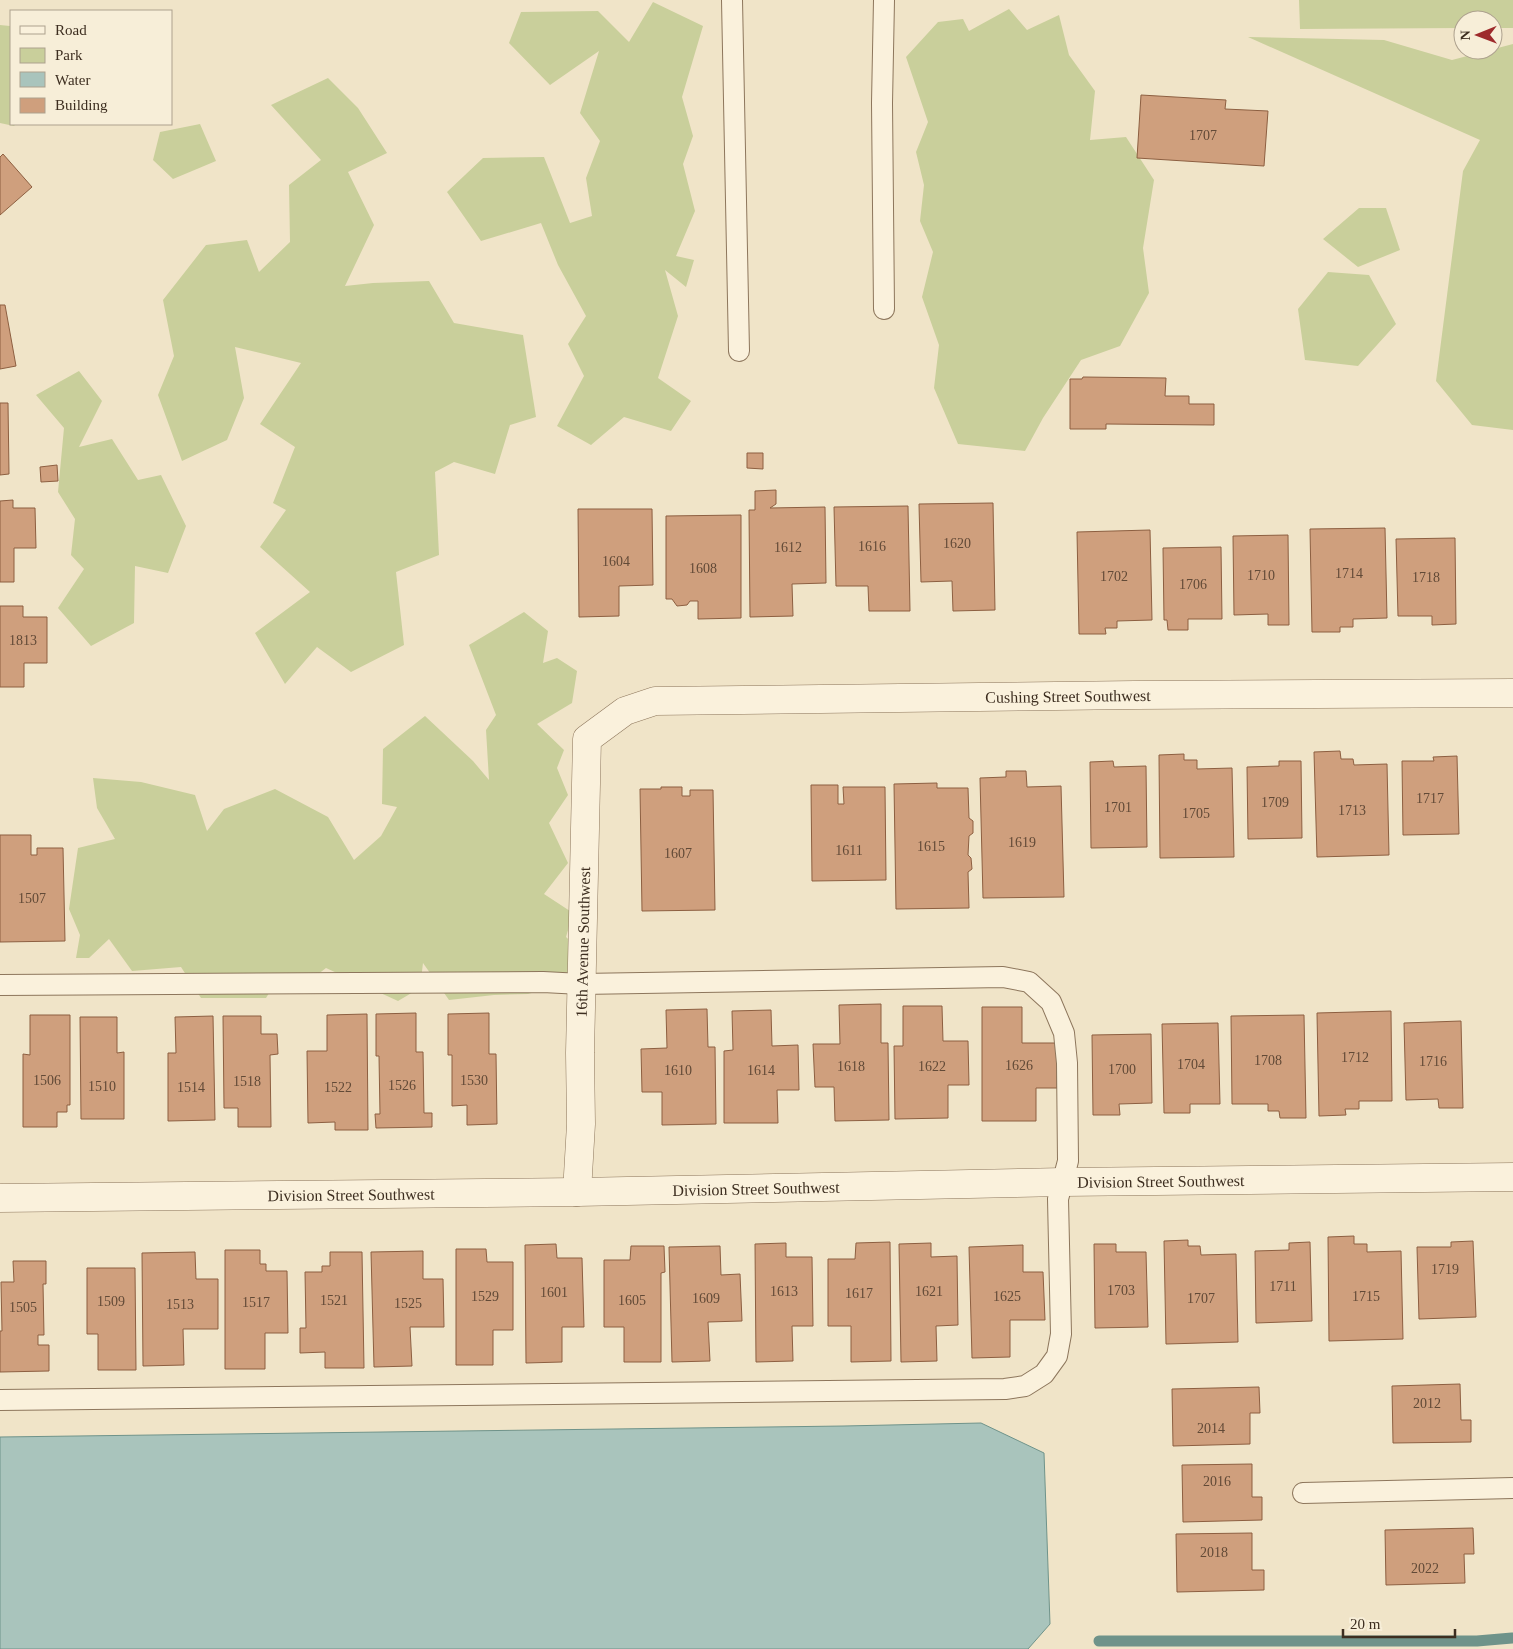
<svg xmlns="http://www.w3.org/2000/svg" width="1513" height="1649" font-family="'Times New Roman',serif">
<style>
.green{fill:#c9cf9b}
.water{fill:#a9c4bc;stroke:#6f938a}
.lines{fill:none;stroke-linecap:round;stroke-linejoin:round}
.stream{stroke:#6f938a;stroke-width:11}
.building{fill:#cf9f7d;stroke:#8d5f41}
.service-casing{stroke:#8d765c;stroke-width:22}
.minor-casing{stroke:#8d765c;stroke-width:29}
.service{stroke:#faf1dc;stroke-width:20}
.minor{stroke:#faf1dc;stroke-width:28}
.labels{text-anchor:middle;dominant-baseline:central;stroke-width:4;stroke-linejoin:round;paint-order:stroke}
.number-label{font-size:14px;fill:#624a37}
.street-label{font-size:16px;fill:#3d2e20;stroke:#f7eed8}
</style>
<rect width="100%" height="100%" fill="#f0e4c8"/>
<!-- green -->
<path class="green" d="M 1299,0 L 1513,0 L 1513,28 L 1493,28 L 1493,20 L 1463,20 L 1463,28 L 1300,29 Z
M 653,2 L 703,26 L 682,97 L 693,136 L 683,164 L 695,211 L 676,256 L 694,260 L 686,287 L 665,270 L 678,316 L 658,378 L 691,401 L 671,431 L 624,417 L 591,445 L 557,426 L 584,376 L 568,344 L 586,316 L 558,265 L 541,223 L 481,241 L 447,192 L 483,158 L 544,157 L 570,223 L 592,216 L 586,178 L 600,141 L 580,113 L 599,51 L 550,85 L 509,43 L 521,12 L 598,11 L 629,42 Z
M 1009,9 L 1027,30 L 1059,15 L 1069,55 L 1095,91 L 1090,140 L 1126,137 L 1154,180 L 1143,248 L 1149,293 L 1120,346 L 1081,360 L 1043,418 L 1025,451 L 958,444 L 934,388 L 939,345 L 922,297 L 933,252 L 920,221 L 924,185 L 916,152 L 928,122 L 906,57 L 938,22 L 963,19 L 969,31 Z
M 0,25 L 10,26 L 11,27 L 11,124 L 16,124 L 14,126 L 0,123 Z
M 1248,37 L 1384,40 L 1452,60 L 1513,44 L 1513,430 L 1472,425 L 1436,381 L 1463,171 L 1480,140 Z
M 328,78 L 358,108 L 387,153 L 348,172 L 374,225 L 345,286 L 373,283 L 429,281 L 454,323 L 523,335 L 536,417 L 510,425 L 495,474 L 454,462 L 435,472 L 439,555 L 396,572 L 404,645 L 351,672 L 317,647 L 285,684 L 255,633 L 310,592 L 260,547 L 286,510 L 273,503 L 295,447 L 260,424 L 301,363 L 235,347 L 244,398 L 227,440 L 182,461 L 158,395 L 174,356 L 163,300 L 206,245 L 247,240 L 259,272 L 290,242 L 289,185 L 321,160 L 271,105 Z
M 200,124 L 216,161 L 173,179 L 153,160 L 160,132 Z
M 1359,208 L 1386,208 L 1400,250 L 1358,267 L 1323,239 Z
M 1328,272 L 1369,275 L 1396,324 L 1358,366 L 1305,360 L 1298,309 Z
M 79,371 L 102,401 L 79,447 L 112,439 L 138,480 L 161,475 L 186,526 L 168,573 L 135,566 L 134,623 L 91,646 L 58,608 L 84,569 L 71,555 L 75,519 L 58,492 L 64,428 L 36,395 Z
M 524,612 L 548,631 L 543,663 L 557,658 L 577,671 L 572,703 L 537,724 L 564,750 L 557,768 L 568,795 L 549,823 L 568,863 L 544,894 L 573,913 L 566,937 L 592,961 L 553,987 L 528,994 L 494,995 L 449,1000 L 423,963 L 420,988 L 398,1001 L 326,968 L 313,978 L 279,977 L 266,998 L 201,998 L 181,967 L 132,971 L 109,939 L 89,958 L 76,958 L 80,935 L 69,909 L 78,848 L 115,839 L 97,808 L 93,778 L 141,782 L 195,795 L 207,831 L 224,809 L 275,789 L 328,817 L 354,860 L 381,836 L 397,807 L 382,804 L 383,749 L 425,716 L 473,761 L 489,780 L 486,730 L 496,715 L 469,645 Z"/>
<!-- water -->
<path class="water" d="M 981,1423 L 1044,1453 L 1050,1624 L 1028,1649 L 0,1649 L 0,1437 L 844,1426 Z"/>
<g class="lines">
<!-- stream -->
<path class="stream" d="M 1099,1641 L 1477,1641 L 1512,1638"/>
</g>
<!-- building -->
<path class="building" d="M 1141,95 L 1226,100 L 1225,109 L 1268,111 L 1264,166 L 1137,158 Z
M 3,154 L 32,187 L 0,215 L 0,157 Z
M 0,305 L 5,305 L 16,366 L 0,369 Z
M 1083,377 L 1166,378 L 1165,396 L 1189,396 L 1189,404 L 1214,404 L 1214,425 L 1106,424 L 1106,429 L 1070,429 L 1070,379 L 1082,379 Z
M 0,403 L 8,403 L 9,474 L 0,475 Z
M 747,453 L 763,453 L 763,469 L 747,468 Z
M 57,465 L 58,481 L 41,482 L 40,467 Z
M 776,490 L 776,504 L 770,508 L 825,507 L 826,583 L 792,584 L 793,616 L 750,617 L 749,510 L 755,510 L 755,491 Z
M 13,500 L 13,508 L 35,508 L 36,548 L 14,548 L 14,582 L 0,582 L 0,501 Z
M 993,503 L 995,610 L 953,611 L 952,581 L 921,582 L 919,504 Z
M 908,506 L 910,611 L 869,611 L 868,586 L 836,586 L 834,507 Z
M 578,509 L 652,509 L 653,585 L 619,586 L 619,616 L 579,617 Z
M 741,515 L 741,618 L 698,619 L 698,601 L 690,601 L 687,605 L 677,606 L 672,599 L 666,599 L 666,516 Z
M 1385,528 L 1387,618 L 1353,619 L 1353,627 L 1340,627 L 1340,632 L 1312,632 L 1310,529 Z
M 1150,530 L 1152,620 L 1117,621 L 1117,628 L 1105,628 L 1106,634 L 1079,634 L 1077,532 Z
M 1288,535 L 1289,625 L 1268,625 L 1268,614 L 1234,615 L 1233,536 Z
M 1455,538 L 1456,624 L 1432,625 L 1432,616 L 1398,616 L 1396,539 Z
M 1221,547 L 1222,619 L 1188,619 L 1188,630 L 1168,630 L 1167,620 L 1164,620 L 1163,548 Z
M 0,606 L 23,606 L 23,617 L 47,617 L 47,663 L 24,663 L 24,687 L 0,687 Z
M 1340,751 L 1341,759 L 1353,759 L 1354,765 L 1387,764 L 1389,855 L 1317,857 L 1314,752 Z
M 1184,754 L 1184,760 L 1197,760 L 1197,769 L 1232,768 L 1234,857 L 1160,858 L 1159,755 Z
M 1457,756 L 1459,834 L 1403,835 L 1402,761 L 1434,761 L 1433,757 Z
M 1113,761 L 1114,767 L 1146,766 L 1147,847 L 1091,848 L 1090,762 Z
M 1279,761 L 1301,761 L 1302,838 L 1248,839 L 1247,767 L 1279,766 Z
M 1006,771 L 1026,771 L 1027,787 L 1061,786 L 1064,897 L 983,898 L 980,778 L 1006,777 Z
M 937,783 L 937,788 L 968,788 L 969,818 L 973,821 L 973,833 L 969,836 L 968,855 L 971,858 L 972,869 L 968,872 L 969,908 L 896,909 L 894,784 Z
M 811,785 L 838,785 L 838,804 L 844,804 L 843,787 L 885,787 L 886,880 L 812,881 Z
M 661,787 L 682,787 L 682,796 L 690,796 L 690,790 L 713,790 L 715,910 L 642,911 L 640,789 L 661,789 Z
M 0,835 L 31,835 L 31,855 L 37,855 L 37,848 L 63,848 L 65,941 L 0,942 Z
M 881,1004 L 881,1043 L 888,1043 L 889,1120 L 835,1121 L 834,1087 L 815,1087 L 813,1044 L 840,1044 L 839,1005 Z
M 903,1006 L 942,1006 L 943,1041 L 968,1041 L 969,1085 L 948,1085 L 948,1118 L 895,1119 L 894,1046 L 903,1046 Z
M 982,1007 L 1022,1007 L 1022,1043 L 1057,1043 L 1057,1088 L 1036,1088 L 1036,1121 L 982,1121 Z
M 707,1009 L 708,1047 L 715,1047 L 716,1124 L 662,1125 L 662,1092 L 642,1092 L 641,1049 L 667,1048 L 666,1010 Z
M 771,1010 L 772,1046 L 798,1045 L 799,1090 L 777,1090 L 778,1123 L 724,1123 L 724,1051 L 733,1050 L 732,1011 Z
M 1391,1011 L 1392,1101 L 1359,1101 L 1359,1109 L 1345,1109 L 1346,1115 L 1319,1116 L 1317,1013 Z
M 416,1013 L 416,1052 L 423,1052 L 424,1113 L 432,1113 L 432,1127 L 376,1128 L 375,1114 L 380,1114 L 379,1056 L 376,1056 L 376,1014 Z
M 489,1013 L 489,1054 L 496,1054 L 497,1124 L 467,1125 L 467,1105 L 452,1106 L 452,1055 L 448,1055 L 448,1014 Z
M 367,1014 L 368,1130 L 335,1130 L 335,1122 L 308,1123 L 307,1051 L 327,1051 L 327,1015 Z
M 30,1015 L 70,1015 L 70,1105 L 67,1105 L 67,1112 L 57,1112 L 57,1127 L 23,1127 L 23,1054 L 30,1055 Z
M 1304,1015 L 1306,1118 L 1280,1118 L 1279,1111 L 1268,1111 L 1268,1104 L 1232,1104 L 1231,1016 Z
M 213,1016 L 215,1120 L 168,1121 L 168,1053 L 176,1053 L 175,1017 Z
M 223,1016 L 261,1016 L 261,1034 L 277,1034 L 278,1054 L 270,1055 L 271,1127 L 238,1127 L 238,1108 L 224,1108 Z
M 80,1017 L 117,1017 L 117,1053 L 124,1052 L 124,1119 L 81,1119 Z
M 1461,1021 L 1463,1108 L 1439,1108 L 1438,1099 L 1406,1100 L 1404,1023 Z
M 1218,1023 L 1220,1104 L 1190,1104 L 1190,1113 L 1164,1113 L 1162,1024 Z
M 1151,1034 L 1152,1103 L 1119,1104 L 1120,1115 L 1093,1115 L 1092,1035 Z
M 1354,1236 L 1354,1244 L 1367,1244 L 1367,1252 L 1401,1251 L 1403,1339 L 1329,1341 L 1328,1237 Z
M 1188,1240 L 1188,1246 L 1200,1246 L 1201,1255 L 1236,1254 L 1238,1342 L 1166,1344 L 1164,1241 Z
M 1473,1241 L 1476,1317 L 1419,1319 L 1417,1247 L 1451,1247 L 1451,1242 Z
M 890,1242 L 891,1361 L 851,1362 L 851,1326 L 828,1326 L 828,1259 L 855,1259 L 856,1243 Z
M 1310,1242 L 1312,1321 L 1256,1323 L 1255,1251 L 1289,1250 L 1289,1243 Z
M 786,1243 L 786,1257 L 812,1257 L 813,1326 L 792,1326 L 793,1361 L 756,1362 L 755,1244 Z
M 931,1243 L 931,1257 L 957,1256 L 958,1325 L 936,1326 L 937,1361 L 901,1362 L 899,1244 Z
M 556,1244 L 557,1258 L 582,1258 L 584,1327 L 562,1327 L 562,1362 L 526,1363 L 525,1245 Z
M 1094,1244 L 1116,1244 L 1116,1252 L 1146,1252 L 1148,1327 L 1095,1328 Z
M 1023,1245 L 1023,1272 L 1043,1272 L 1045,1320 L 1010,1320 L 1010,1357 L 972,1358 L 969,1247 Z
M 631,1246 L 664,1246 L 665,1272 L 661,1273 L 661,1362 L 624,1362 L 624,1327 L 604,1327 L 604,1260 L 630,1260 Z
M 720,1246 L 721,1275 L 740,1274 L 742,1321 L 708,1322 L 710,1361 L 672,1362 L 669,1247 Z
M 456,1249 L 486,1249 L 487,1262 L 513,1262 L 513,1330 L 493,1330 L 493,1365 L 456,1365 Z
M 225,1250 L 260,1250 L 260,1264 L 266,1264 L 266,1271 L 287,1271 L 288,1333 L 265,1333 L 265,1369 L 225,1369 Z
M 423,1251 L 423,1279 L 443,1279 L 444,1327 L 410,1327 L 412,1366 L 374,1367 L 371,1252 Z
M 195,1252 L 196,1279 L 218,1279 L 218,1329 L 183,1329 L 184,1365 L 143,1366 L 142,1253 Z
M 330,1252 L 362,1252 L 364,1368 L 325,1368 L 325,1352 L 300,1353 L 300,1328 L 306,1328 L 305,1272 L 322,1272 L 322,1266 L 330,1266 Z
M 13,1261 L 46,1261 L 46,1284 L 43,1284 L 44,1335 L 38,1335 L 38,1345 L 49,1345 L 49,1371 L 0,1372 L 0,1331 L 2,1331 L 1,1282 L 14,1282 Z
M 87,1268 L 135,1268 L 136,1370 L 98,1370 L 98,1334 L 87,1334 Z
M 1460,1384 L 1461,1420 L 1471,1420 L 1471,1442 L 1393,1443 L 1392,1386 Z
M 1259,1387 L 1260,1413 L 1250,1413 L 1250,1444 L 1173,1446 L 1172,1389 Z
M 1252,1464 L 1252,1497 L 1262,1497 L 1262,1520 L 1183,1522 L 1182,1465 Z
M 1473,1528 L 1474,1554 L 1464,1554 L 1465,1583 L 1386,1585 L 1385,1530 Z
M 1252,1533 L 1252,1570 L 1264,1570 L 1264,1590 L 1177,1592 L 1176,1534 Z"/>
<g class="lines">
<defs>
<path id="service" d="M 732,0 L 739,351
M 884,0 L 882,103 L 884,309
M 0,985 L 543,982 L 581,984 L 1003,977 L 1029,982 L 1051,1002 L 1064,1033 L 1067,1063 L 1068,1161 L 1058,1199 L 1061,1334 L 1057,1356 L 1044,1374 L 1025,1386 L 1005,1389 L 0,1400
M 1303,1493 L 1513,1488"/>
<g id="minor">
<path id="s1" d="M 577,1192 L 581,1124 L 580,1053 L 587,739 L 625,711 L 655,701 L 1135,695 L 1513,693"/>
<path id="s2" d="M 0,1198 L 577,1192 L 1063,1182 L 1513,1177"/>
</g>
</defs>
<!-- service casing -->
<use href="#service" class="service-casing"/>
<!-- minor casing -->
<use href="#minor" class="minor-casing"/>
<!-- service -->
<use href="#service" class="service"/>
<!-- minor -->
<use href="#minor" class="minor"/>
</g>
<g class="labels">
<!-- number labels -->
<g class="number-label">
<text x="1203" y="135">1707</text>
<text x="957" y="543">1620</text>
<text x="872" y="546">1616</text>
<text x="788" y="547">1612</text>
<text x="616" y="561">1604</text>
<text x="703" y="568">1608</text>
<text x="1349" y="573">1714</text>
<text x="1261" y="575">1710</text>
<text x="1114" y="576">1702</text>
<text x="1426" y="577">1718</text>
<text x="1193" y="584">1706</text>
<text x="23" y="640">1813</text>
<text x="1430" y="798">1717</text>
<text x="1275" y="802">1709</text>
<text x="1118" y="807">1701</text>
<text x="1352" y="810">1713</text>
<text x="1196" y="813">1705</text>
<text x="1022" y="842">1619</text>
<text x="931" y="846">1615</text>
<text x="849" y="850">1611</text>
<text x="678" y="853">1607</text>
<text x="32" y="898">1507</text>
<text x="1355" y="1057">1712</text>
<text x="1268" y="1060">1708</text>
<text x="1433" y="1061">1716</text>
<text x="1191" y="1064">1704</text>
<text x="1019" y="1065">1626</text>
<text x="851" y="1066">1618</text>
<text x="932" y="1066">1622</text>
<text x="1122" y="1069">1700</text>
<text x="678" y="1070">1610</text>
<text x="761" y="1070">1614</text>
<text x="47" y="1080">1506</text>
<text x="474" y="1080">1530</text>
<text x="247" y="1081">1518</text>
<text x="402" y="1085">1526</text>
<text x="102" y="1086">1510</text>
<text x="191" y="1087">1514</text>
<text x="338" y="1087">1522</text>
<text x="1445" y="1269">1719</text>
<text x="1283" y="1286">1711</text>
<text x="1121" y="1290">1703</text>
<text x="784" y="1291">1613</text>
<text x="929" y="1291">1621</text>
<text x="554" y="1292">1601</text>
<text x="859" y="1293">1617</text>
<text x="485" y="1296">1529</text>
<text x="1007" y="1296">1625</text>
<text x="1366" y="1296">1715</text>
<text x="706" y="1298">1609</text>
<text x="1201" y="1298">1707</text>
<text x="334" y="1300">1521</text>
<text x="632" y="1300">1605</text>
<text x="111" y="1301">1509</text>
<text x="256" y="1302">1517</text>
<text x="408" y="1303">1525</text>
<text x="180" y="1304">1513</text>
<text x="23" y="1307">1505</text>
<text x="1427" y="1403">2012</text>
<text x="1211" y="1428">2014</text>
<text x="1217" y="1481">2016</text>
<text x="1214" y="1552">2018</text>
<text x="1425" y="1568">2022</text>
</g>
<!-- street labels -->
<g class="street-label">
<text stroke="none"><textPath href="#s1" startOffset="945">Cushing Street Southwest</textPath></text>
<text stroke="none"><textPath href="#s1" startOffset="250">16th Avenue Southwest</textPath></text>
<text stroke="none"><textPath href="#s2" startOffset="1161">Division Street Southwest</textPath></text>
<text stroke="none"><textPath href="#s2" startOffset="756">Division Street Southwest</textPath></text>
<text stroke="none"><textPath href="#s2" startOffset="351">Division Street Southwest</textPath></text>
</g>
</g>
<!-- legend -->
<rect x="10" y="10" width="162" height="115" fill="#f7eed8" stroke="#ada18e"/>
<rect x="20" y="26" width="25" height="8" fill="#faf1dc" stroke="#ada18e"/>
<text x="55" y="35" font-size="15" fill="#3d2e20">Road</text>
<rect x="20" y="48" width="25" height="15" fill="#c9cf9b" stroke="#ada18e"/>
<text x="55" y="60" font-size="15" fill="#3d2e20">Park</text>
<rect x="20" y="72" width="25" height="15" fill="#a9c4bc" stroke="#ada18e"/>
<text x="55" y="85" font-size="15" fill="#3d2e20">Water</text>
<rect x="20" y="98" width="25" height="15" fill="#cf9f7d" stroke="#ada18e"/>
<text x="55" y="110" font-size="15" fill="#3d2e20">Building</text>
<!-- north arrow -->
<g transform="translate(1478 35) rotate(269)"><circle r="24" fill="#f7eed8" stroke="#ada18e"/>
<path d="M0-4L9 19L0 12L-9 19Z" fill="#9e2a2b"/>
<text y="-8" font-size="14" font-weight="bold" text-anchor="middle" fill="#3d2e20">N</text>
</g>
<!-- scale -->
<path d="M1343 1629v8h112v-8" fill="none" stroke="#3d2e20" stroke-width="2.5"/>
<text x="1350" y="1629" font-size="15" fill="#3d2e20" stroke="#f7eed8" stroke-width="4" paint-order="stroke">20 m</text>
</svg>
